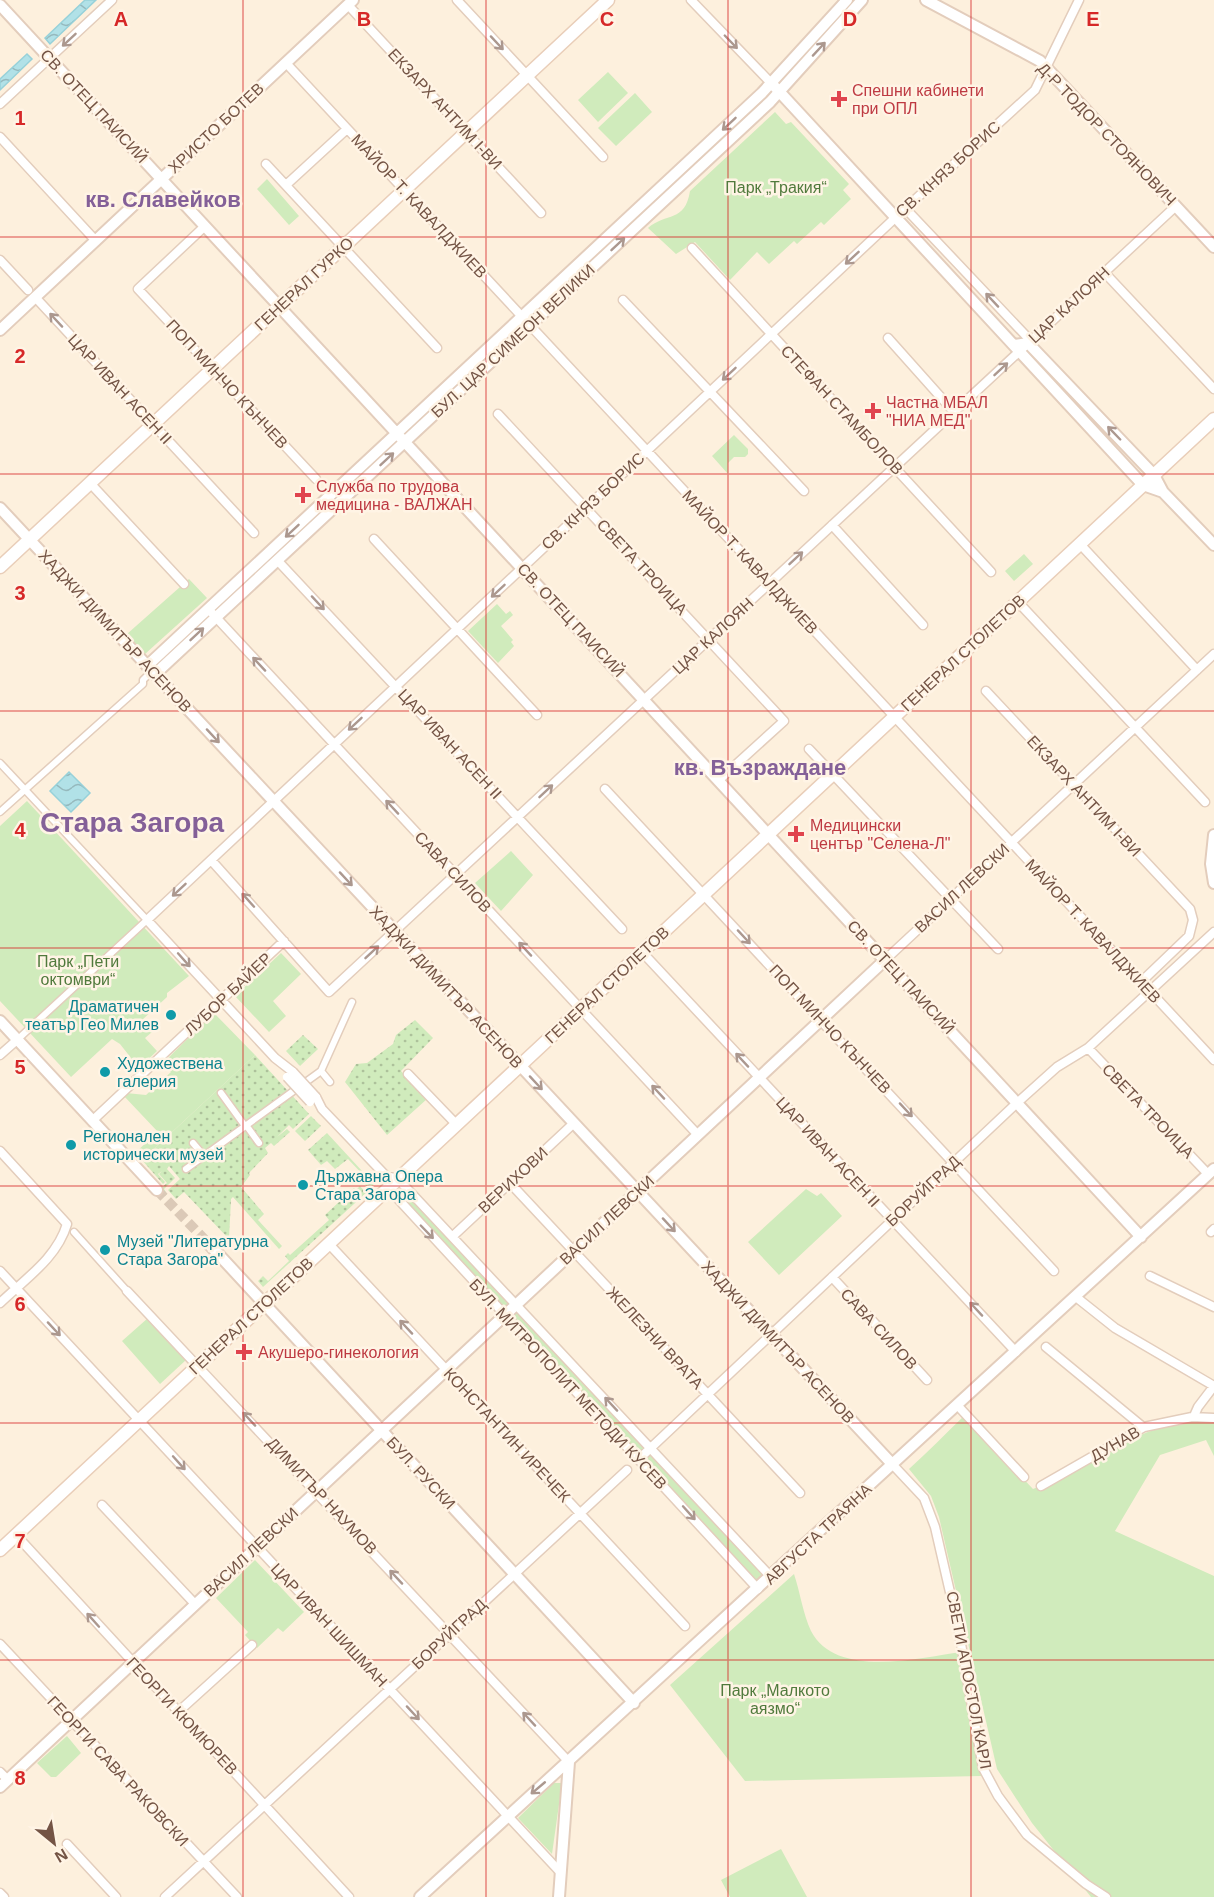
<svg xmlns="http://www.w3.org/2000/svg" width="1214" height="1897" font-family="Helvetica,sans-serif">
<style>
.grass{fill:url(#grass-dots)}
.park{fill:#d0ebbc}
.water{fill:url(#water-waves);stroke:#97d1d9;stroke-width:1.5}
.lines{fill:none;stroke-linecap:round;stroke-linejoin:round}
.tertiary-tunnel{stroke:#dbc9b7;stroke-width:10;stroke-dasharray:10 5;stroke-linecap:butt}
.pedestrian-casing{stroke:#e3cdbc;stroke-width:9}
.minor-casing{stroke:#e3cdbc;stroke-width:11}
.tertiary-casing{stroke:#e3cdbc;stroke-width:14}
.secondary-casing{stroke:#e9ceb9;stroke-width:15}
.pedestrian{stroke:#fff;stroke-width:6}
.minor{stroke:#fff;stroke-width:8}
.tertiary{stroke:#fff;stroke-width:10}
.secondary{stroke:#fff;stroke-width:12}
.minor-bridge-casing{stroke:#e3cdbc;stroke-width:11;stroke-linecap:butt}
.minor-bridge{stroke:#fff;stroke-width:8}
.oneway{stroke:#ac988f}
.grid{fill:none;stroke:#d62828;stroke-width:1.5;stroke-opacity:0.55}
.health-dot{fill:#e0444e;stroke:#fff4e5;stroke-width:2}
.culture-dot{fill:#0f9aa8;stroke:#fff4e5;stroke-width:2}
.labels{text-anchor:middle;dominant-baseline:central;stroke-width:5;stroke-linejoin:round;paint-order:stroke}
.health-label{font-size:16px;fill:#be3a42;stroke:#fff4e5;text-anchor:start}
.street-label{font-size:16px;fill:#745445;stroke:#fff4e5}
.park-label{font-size:16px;fill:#507a3c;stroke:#fff4e5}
.culture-label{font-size:16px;fill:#0d838f;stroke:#fff4e5;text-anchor:start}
.district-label{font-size:22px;font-weight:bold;fill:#846098;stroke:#fff4e5}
.town-label{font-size:28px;font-weight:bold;fill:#846098;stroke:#fff4e5}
.grid-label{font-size:20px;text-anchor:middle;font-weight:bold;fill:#d62828;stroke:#fff4e5;stroke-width:5;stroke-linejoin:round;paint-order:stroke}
</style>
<defs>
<pattern id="grass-dots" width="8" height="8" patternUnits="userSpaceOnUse" patternTransform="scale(1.5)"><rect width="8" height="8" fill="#d0ebbc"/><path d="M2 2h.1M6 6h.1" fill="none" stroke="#adc19b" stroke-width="1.8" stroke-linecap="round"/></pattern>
<pattern id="water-waves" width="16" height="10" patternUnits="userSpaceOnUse" patternTransform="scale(1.5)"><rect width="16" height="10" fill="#b1e1e7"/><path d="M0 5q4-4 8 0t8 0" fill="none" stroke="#95b9bd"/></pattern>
</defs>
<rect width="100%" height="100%" fill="#fdf0dd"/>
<!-- grass -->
<path class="grass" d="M 415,1020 L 433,1038 L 401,1071 L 427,1099 L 387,1135 L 345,1082 L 356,1064 L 367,1063 L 393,1044 L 396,1035 Z
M 303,1035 L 318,1049 L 300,1066 L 286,1051 Z
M 255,1055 L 309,1114 L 293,1129 L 289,1125 L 277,1137 L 287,1129 L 290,1132 L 274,1146 L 271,1143 L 265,1148 L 268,1153 L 249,1173 L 250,1175 L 241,1187 L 264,1214 L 258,1220 L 282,1246 L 279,1249 L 233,1197 L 231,1199 L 229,1239 L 184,1192 L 176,1199 L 168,1190 L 180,1179 L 169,1166 L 167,1169 L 175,1178 L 164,1189 L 167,1194 L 165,1196 L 159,1190 L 167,1183 L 159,1174 L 162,1171 L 158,1174 L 165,1182 L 163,1184 L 142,1160 Z
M 311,1116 L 321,1126 L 305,1141 L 295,1131 Z
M 327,1133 L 374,1184 L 369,1189 L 363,1182 L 366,1178 L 348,1159 L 335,1169 L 327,1161 L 321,1165 L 308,1150 Z
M 360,1186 L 366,1193 L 263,1287 L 258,1281 L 263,1276 L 268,1281 L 289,1261 L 285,1256 L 288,1253 L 290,1255 L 329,1220 L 325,1215 L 354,1188 L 356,1190 Z"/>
<!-- park -->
<path class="park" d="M 608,72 L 628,93 L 598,122 L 578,100 Z
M 635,93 L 652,112 L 616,146 L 598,128 Z
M 775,112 L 786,124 L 791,122 L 849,184 L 843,190 L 851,199 L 824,225 L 821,222 L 797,244 L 794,241 L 769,264 L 757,252 L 730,280 L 695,242 L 676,254 L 648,228 C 666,212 685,223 690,191 Z
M 267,179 L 299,216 L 289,225 L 257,189 Z
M 734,435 L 748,449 L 748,454 L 745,457 L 734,457 L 728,463 L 728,474 L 712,456 Z
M 1024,554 L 1033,564 L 1014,581 L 1005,571 Z
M 189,579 L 207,598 L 145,654 L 127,634 Z
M 497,604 L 506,614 L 510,611 L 513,615 L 501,626 L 513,640 L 511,642 L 514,646 L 498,663 L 468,631 Z
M 27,801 L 189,976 L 167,993 L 167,997 L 141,1021 L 152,1032 L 145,1038 L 157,1051 L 139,1068 L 120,1044 L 112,1039 L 71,1077 L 0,1001 L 0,826 Z
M 511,851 L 533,875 L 501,911 L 475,883 Z
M 281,953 L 301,974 L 273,1001 L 286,1016 L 269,1032 L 235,996 Z
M 214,1013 L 255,1055 L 142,1160 L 137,1151 L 158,1132 L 123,1095 L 126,1093 L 146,1095 L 171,1072 L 163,1063 Z
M 398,1179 L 771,1577 L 758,1589 L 387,1190 Z
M 806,1189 L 817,1196 L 821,1193 L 842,1216 L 779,1275 L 748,1242 Z
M 148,1318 L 186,1360 L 160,1384 L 122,1341 Z
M 964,1416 L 1033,1489 C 1095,1467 1143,1416 1214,1421 L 1214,1456 L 1206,1440 L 1160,1455 L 1115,1531 L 1214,1576 L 1214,1897 L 1091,1897 L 1032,1823 L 997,1769 L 939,1517 L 931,1496 L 909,1469 C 928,1452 945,1434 964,1416 Z
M 255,1560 L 304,1612 L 283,1632 L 278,1628 L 257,1648 L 245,1635 L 248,1632 L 216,1598 Z
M 794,1574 C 800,1592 803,1614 811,1631 C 836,1679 918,1658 961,1652 L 981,1776 L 745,1781 L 670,1685 Z
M 67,1736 L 81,1753 L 56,1777 L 51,1777 L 37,1763 Z
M 554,1783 L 562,1783 L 552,1854 L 518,1818 Z
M 781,1849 L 807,1897 L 730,1897 L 721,1880 Z"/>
<!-- water -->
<path class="water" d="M 85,0 L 96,0 L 50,44 L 45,38 Z
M 27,54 L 32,59 L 0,90 L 0,79 Z
M 69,772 L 90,793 L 71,812 L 50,791 Z"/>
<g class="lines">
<!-- tertiary-tunnel -->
<path class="tertiary-tunnel" d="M 157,1190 L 208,1243"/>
<defs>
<path id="pedestrian" d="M 0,763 L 147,920 L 17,1040
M 0,812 L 143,684 L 143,680 L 152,671
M 321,1071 L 330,1082
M 221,1093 L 245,1126
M 246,1125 L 259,1143
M 193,1143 L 204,1156
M 186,1169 L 321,1071 L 352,1002
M 74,1232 L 127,1291"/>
<path id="minor" d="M 457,0 L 603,157
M 691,0 L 772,84
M 348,5 L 541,213
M 286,63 L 1214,1060
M 0,104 L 112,0
M 0,137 L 96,241
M 266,164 L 437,348
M 286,185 L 347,129
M 902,209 L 905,208 L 1029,339 L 1028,343
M 205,226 L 138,289 L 316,479
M 692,248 L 991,572
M 0,260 L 28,290
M 1104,272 L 1214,389
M 35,297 L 254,533
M 623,300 L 804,491
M 888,338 L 954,412
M 498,414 L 784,721 L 719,780
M 90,483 L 184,584
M 832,525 L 923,625
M 374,539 L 537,715
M 1080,544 L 1197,670
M 277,560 L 622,929
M 1018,602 L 1205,802
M 212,613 L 698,1135
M 986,691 L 1190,909 L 1193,920 L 1189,936 L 1141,982
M 809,749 L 998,949
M 605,789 L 1054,1271
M 211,860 L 329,992 L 1176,206
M 642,952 L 1016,1352
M 885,960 L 1214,654
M 1088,1048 L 1208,1174
M 0,1055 L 17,1040
M 293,1072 L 275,1058 L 147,920 L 895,218 L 1035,90 L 1079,0
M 408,1074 L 457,1125
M 316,1097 L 322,1109 L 386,1176 L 398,1179 L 771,1577
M 92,1121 L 284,941
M 0,1151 L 67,1224 C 57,1258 25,1279 0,1303
M 510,1183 L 800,1493
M 387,1187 L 758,1589
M 1211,1232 L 1214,1229
M 453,1236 L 574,1123
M 329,1244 L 685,1626
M 0,1271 L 561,1873
M 1150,1276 L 1214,1307
M 832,1277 L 927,1380
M 127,1291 L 569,1762
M 1076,1297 L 1115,1328 L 1214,1386
M 1046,1347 L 1143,1427
M 958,1406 L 1024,1477
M 1194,1416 L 1198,1407 L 1214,1386
M 639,1459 L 1018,1102 L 1057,1067 L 1088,1048 L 1214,932
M 893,1465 L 924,1498 L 935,1527 L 958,1627 L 983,1768 L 998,1796 L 1027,1835 L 1086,1884 L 1106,1897
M 1041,1486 L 1144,1427 L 1192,1417 L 1214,1418
M 102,1505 L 195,1604
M 16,1535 L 349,1897
M 0,1644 L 237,1897
M 178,1712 L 252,1645
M 0,1772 L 8,1780
M 67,1844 L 116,1897
M 0,1893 L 4,1897
M 165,1897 L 627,1470"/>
<path id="tertiary" d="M 926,0 L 1040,61 L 1214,247
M 0,5 L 1141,1237
M 775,87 L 1143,485 L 1163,492
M 0,330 L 353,0
M 1014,345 L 1028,343 L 1154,475 L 1163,492 L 1214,545
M 0,508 L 893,1465
M 147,666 L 762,93 L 847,0
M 155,674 L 770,102 L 862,0
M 1214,835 L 1211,864 L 1214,883
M 0,1021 L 157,1190
M 208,1243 L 634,1703
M 0,1787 L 885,960
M 420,1897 L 1214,1169
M 559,1897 L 569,1762"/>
<path id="secondary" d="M 0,567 L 608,0
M 0,1550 L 1214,419"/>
</defs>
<!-- pedestrian casing -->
<use href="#pedestrian" class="pedestrian-casing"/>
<!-- minor casing -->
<use href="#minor" class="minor-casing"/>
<!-- tertiary casing -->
<use href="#tertiary" class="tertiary-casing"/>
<!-- secondary casing -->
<use href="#secondary" class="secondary-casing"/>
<!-- pedestrian -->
<use href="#pedestrian" class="pedestrian"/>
<!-- minor -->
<use href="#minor" class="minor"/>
<!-- tertiary -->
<use href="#tertiary" class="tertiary"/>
<!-- secondary -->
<use href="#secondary" class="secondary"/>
<defs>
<path id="minor-bridge" d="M 293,1072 L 316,1097
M 287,1077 L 310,1102"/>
</defs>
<!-- minor-bridge casing -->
<use href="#minor-bridge" class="minor-bridge-casing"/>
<!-- minor-bridge -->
<use href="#minor-bridge" class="minor-bridge"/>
</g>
<!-- one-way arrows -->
<defs><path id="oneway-shaft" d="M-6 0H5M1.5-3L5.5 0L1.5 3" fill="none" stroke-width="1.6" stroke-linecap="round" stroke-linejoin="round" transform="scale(1.5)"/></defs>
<g class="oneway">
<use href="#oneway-shaft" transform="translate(69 40) rotate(137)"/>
<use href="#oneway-shaft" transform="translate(731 42) rotate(46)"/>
<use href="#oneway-shaft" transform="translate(497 43) rotate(47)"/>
<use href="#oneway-shaft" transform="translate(819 49) rotate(-47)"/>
<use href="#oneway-shaft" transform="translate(729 124) rotate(137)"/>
<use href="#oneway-shaft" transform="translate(618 244) rotate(-43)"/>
<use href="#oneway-shaft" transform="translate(852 258) rotate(137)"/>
<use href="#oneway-shaft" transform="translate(992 300) rotate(-133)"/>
<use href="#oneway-shaft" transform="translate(56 320) rotate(-133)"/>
<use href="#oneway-shaft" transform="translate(1001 369) rotate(-43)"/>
<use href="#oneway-shaft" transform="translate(729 374) rotate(137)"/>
<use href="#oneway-shaft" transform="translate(1114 433) rotate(-134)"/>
<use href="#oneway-shaft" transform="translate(387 459) rotate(-43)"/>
<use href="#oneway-shaft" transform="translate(292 531) rotate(137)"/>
<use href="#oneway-shaft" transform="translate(796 558) rotate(-43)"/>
<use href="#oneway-shaft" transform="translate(498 591) rotate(137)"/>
<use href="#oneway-shaft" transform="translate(318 603) rotate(47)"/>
<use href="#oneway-shaft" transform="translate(197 634) rotate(-43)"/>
<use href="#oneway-shaft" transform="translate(259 664) rotate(-133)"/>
<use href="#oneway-shaft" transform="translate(355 724) rotate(137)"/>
<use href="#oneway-shaft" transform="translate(213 736) rotate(47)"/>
<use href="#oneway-shaft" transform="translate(546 791) rotate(-43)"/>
<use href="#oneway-shaft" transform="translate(392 807) rotate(-133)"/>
<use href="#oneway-shaft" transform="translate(346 879) rotate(47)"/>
<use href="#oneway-shaft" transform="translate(179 890) rotate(137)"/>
<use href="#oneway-shaft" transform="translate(248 900) rotate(-132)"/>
<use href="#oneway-shaft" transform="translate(744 937) rotate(47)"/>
<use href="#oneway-shaft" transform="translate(525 949) rotate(-133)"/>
<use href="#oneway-shaft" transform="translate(372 952) rotate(-43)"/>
<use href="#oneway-shaft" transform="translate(184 960) rotate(48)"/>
<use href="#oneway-shaft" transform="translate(742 1060) rotate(-133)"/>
<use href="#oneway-shaft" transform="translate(536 1083) rotate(47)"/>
<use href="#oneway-shaft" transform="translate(658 1092) rotate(-133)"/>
<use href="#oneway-shaft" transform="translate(906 1110) rotate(47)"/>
<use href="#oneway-shaft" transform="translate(669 1225) rotate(47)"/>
<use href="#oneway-shaft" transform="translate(427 1232) rotate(46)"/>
<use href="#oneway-shaft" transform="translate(976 1309) rotate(-133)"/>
<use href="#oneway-shaft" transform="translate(406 1327) rotate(-133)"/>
<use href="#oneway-shaft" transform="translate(54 1329) rotate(47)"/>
<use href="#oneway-shaft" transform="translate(611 1404) rotate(-133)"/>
<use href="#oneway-shaft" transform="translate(249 1419) rotate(-133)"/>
<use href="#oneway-shaft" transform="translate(179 1463) rotate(48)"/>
<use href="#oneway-shaft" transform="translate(689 1513) rotate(48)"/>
<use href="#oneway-shaft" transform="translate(396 1577) rotate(-133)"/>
<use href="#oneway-shaft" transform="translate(93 1620) rotate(-132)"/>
<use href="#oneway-shaft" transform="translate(413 1713) rotate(47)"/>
<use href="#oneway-shaft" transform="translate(529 1719) rotate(-133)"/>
<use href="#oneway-shaft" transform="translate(538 1788) rotate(140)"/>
</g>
<!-- grid -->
<path class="grid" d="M 243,0 L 243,1897M 486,0 L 486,1897M 728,0 L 728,1897M 971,0 L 971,1897M 0,237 L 1214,237M 0,474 L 1214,474M 0,711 L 1214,711M 0,948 L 1214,948M 0,1186 L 1214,1186M 0,1423 L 1214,1423M 0,1660 L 1214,1660"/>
<!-- markers -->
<g class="health-dot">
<path d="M836 90h6v6h6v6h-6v6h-6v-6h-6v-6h6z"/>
<path d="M870 402h6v6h6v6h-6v6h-6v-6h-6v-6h6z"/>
<path d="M300 486h6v6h6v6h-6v6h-6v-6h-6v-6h6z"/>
<path d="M793 825h6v6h6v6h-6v6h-6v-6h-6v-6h6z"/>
<path d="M241 1343h6v6h6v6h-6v6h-6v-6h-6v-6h6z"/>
</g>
<g class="culture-dot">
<circle cx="171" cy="1015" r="6"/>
<circle cx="105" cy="1072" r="6"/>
<circle cx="71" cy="1145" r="6"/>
<circle cx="303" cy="1185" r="6"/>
<circle cx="105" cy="1250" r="6"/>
</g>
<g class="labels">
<!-- health labels -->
<g class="health-label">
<text x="852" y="90">Спешни кабинети<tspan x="852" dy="18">при ОПЛ</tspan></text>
<text x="886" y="402">Частна МБАЛ<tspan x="886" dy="18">"НИА МЕД"</tspan></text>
<text x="316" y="486">Служба по трудова<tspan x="316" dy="18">медицина - ВАЛЖАН</tspan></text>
<text x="810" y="825">Медицински<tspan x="810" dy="18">център "Селена-Л"</tspan></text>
<text x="258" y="1352">Акушеро-гинекология</text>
</g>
<!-- street labels -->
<g class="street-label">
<text transform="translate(94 106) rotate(47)">СВ. ОТЕЦ ПАИСИЙ</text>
<text transform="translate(445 109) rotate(47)">ЕКЗАРХ АНТИМ I-ВИ</text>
<text transform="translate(216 128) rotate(-43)">ХРИСТО БОТЕВ</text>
<text transform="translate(1107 134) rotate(46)">Д-Р ТОДОР СТОЯНОВИЧ</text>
<text transform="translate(948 169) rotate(-42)">СВ. КНЯЗ БОРИС</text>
<text transform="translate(419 206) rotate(47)">МАЙОР Т. КАВАЛДЖИЕВ</text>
<text transform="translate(304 284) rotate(-43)">ГЕНЕРАЛ ГУРКО</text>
<text transform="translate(1069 305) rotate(-43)">ЦАР КАЛОЯН</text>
<text transform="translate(513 341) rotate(-43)">БУЛ. ЦАР СИМЕОН ВЕЛИКИ</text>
<text transform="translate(227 384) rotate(47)">ПОП МИНЧО КЪНЧЕВ</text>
<text transform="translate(120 389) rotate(47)">ЦАР ИВАН АСЕН II</text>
<text transform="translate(842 410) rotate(47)">СТЕФАН СТАМБОЛОВ</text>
<text transform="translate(593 501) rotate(-43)">СВ. КНЯЗ БОРИС</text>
<text transform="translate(750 562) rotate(47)">МАЙОР Т. КАВАЛДЖИЕВ</text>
<text transform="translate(642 567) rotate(47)">СВЕТА ТРОИЦА</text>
<text transform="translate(571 620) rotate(47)">СВ. ОТЕЦ ПАИСИЙ</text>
<text transform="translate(115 631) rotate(47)">ХАДЖИ ДИМИТЪР АСЕНОВ</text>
<text transform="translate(713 636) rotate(-43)">ЦАР КАЛОЯН</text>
<text transform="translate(963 653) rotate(-43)">ГЕНЕРАЛ СТОЛЕТОВ</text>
<text transform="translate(450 744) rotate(47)">ЦАР ИВАН АСЕН II</text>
<text transform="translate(1084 796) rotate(47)">ЕКЗАРХ АНТИМ I-ВИ</text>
<text transform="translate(453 872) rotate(47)">САВА СИЛОВ</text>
<text transform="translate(962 888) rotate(-43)">ВАСИЛ ЛЕВСКИ</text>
<text transform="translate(1093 931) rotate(47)">МАЙОР Т. КАВАЛДЖИЕВ</text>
<text transform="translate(901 977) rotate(47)">СВ. ОТЕЦ ПАИСИЙ</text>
<text transform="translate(607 985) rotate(-43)">ГЕНЕРАЛ СТОЛЕТОВ</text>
<text transform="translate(446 987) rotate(47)">ХАДЖИ ДИМИТЪР АСЕНОВ</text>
<text transform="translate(228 994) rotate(-43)">ЛУБОР БАЙЕР</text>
<text transform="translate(830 1029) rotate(47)">ПОП МИНЧО КЪНЧЕВ</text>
<text transform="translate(1148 1111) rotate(46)">СВЕТА ТРОИЦА</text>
<text transform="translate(828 1152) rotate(47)">ЦАР ИВАН АСЕН II</text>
<text transform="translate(513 1180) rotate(-43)">ВЕРИХОВИ</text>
<text transform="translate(923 1191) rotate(-43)">БОРУЙГРАД</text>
<text transform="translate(607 1220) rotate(-43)">ВАСИЛ ЛЕВСКИ</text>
<text transform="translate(251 1316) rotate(-43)">ГЕНЕРАЛ СТОЛЕТОВ</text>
<text transform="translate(879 1329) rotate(47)">САВА СИЛОВ</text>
<text transform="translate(655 1338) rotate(47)">ЖЕЛЕЗНИ ВРАТА</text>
<text transform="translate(778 1342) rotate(47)">ХАДЖИ ДИМИТЪР АСЕНОВ</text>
<text transform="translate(568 1384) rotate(47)">БУЛ. МИТРОПОЛИТ МЕТОДИ КУСЕВ</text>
<text transform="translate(507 1435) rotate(47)">КОНСТАНТИН ИРЕЧЕК</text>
<text transform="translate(1115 1444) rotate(-30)">ДУНАВ</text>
<text transform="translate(421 1473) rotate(47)">БУЛ. РУСКИ</text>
<text transform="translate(322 1496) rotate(47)">ДИМИТЪР НАУМОВ</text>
<text transform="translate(818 1534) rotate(-43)">АВГУСТА ТРАЯНА</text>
<text transform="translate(251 1552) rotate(-43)">ВАСИЛ ЛЕВСКИ</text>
<text transform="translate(329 1625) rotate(47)">ЦАР ИВАН ШИШМАН</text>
<text transform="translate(449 1634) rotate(-43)">БОРУЙГРАД</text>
<text transform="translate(969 1680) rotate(79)">СВЕТИ АПОСТОЛ КАРЛ</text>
<text transform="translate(182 1716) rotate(47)">ГЕОРГИ КЮМЮРЕВ</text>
<text transform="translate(118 1771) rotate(47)">ГЕОРГИ САВА РАКОВСКИ</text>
</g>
<!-- park labels -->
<g class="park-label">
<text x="776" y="187">Парк „Тракия“</text>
<text x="78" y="961">Парк „Пети<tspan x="78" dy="18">октомври“</tspan></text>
<text x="775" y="1690">Парк „Малкото<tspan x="775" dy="18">аязмо“</tspan></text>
</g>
<!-- culture labels -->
<g class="culture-label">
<text x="159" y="1006" text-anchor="end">Драматичен<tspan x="159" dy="18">театър Гео Милев</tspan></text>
<text x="117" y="1063">Художествена<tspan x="117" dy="18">галерия</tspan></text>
<text x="83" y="1136">Регионален<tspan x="83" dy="18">исторически музей</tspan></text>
<text x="315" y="1176">Държавна Опера<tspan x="315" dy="18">Стара Загора</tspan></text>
<text x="117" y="1241">Музей "Литературна<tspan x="117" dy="18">Стара Загора"</tspan></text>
</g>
<!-- district labels -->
<g class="district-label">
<text x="163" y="199">кв. Славейков</text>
<text x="760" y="767">кв. Възраждане</text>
</g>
<!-- town labels -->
<g class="town-label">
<text x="132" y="822">Стара Загора</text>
</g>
</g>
<g class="grid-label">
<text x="121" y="26">A</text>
<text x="364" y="26">B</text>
<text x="607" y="26">C</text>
<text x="850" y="26">D</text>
<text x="1093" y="26">E</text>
<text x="20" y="125">1</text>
<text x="20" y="363">2</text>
<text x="20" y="600">3</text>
<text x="20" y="837">4</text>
<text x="20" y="1074">5</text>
<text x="20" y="1311">6</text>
<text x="20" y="1548">7</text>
<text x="20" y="1785">8</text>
</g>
<!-- north arrow -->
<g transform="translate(54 1843) rotate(150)" stroke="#fff4e5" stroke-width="4.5" paint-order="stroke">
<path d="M0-4.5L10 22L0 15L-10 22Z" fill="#745445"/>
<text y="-9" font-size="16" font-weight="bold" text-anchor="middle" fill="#745445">N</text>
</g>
</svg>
